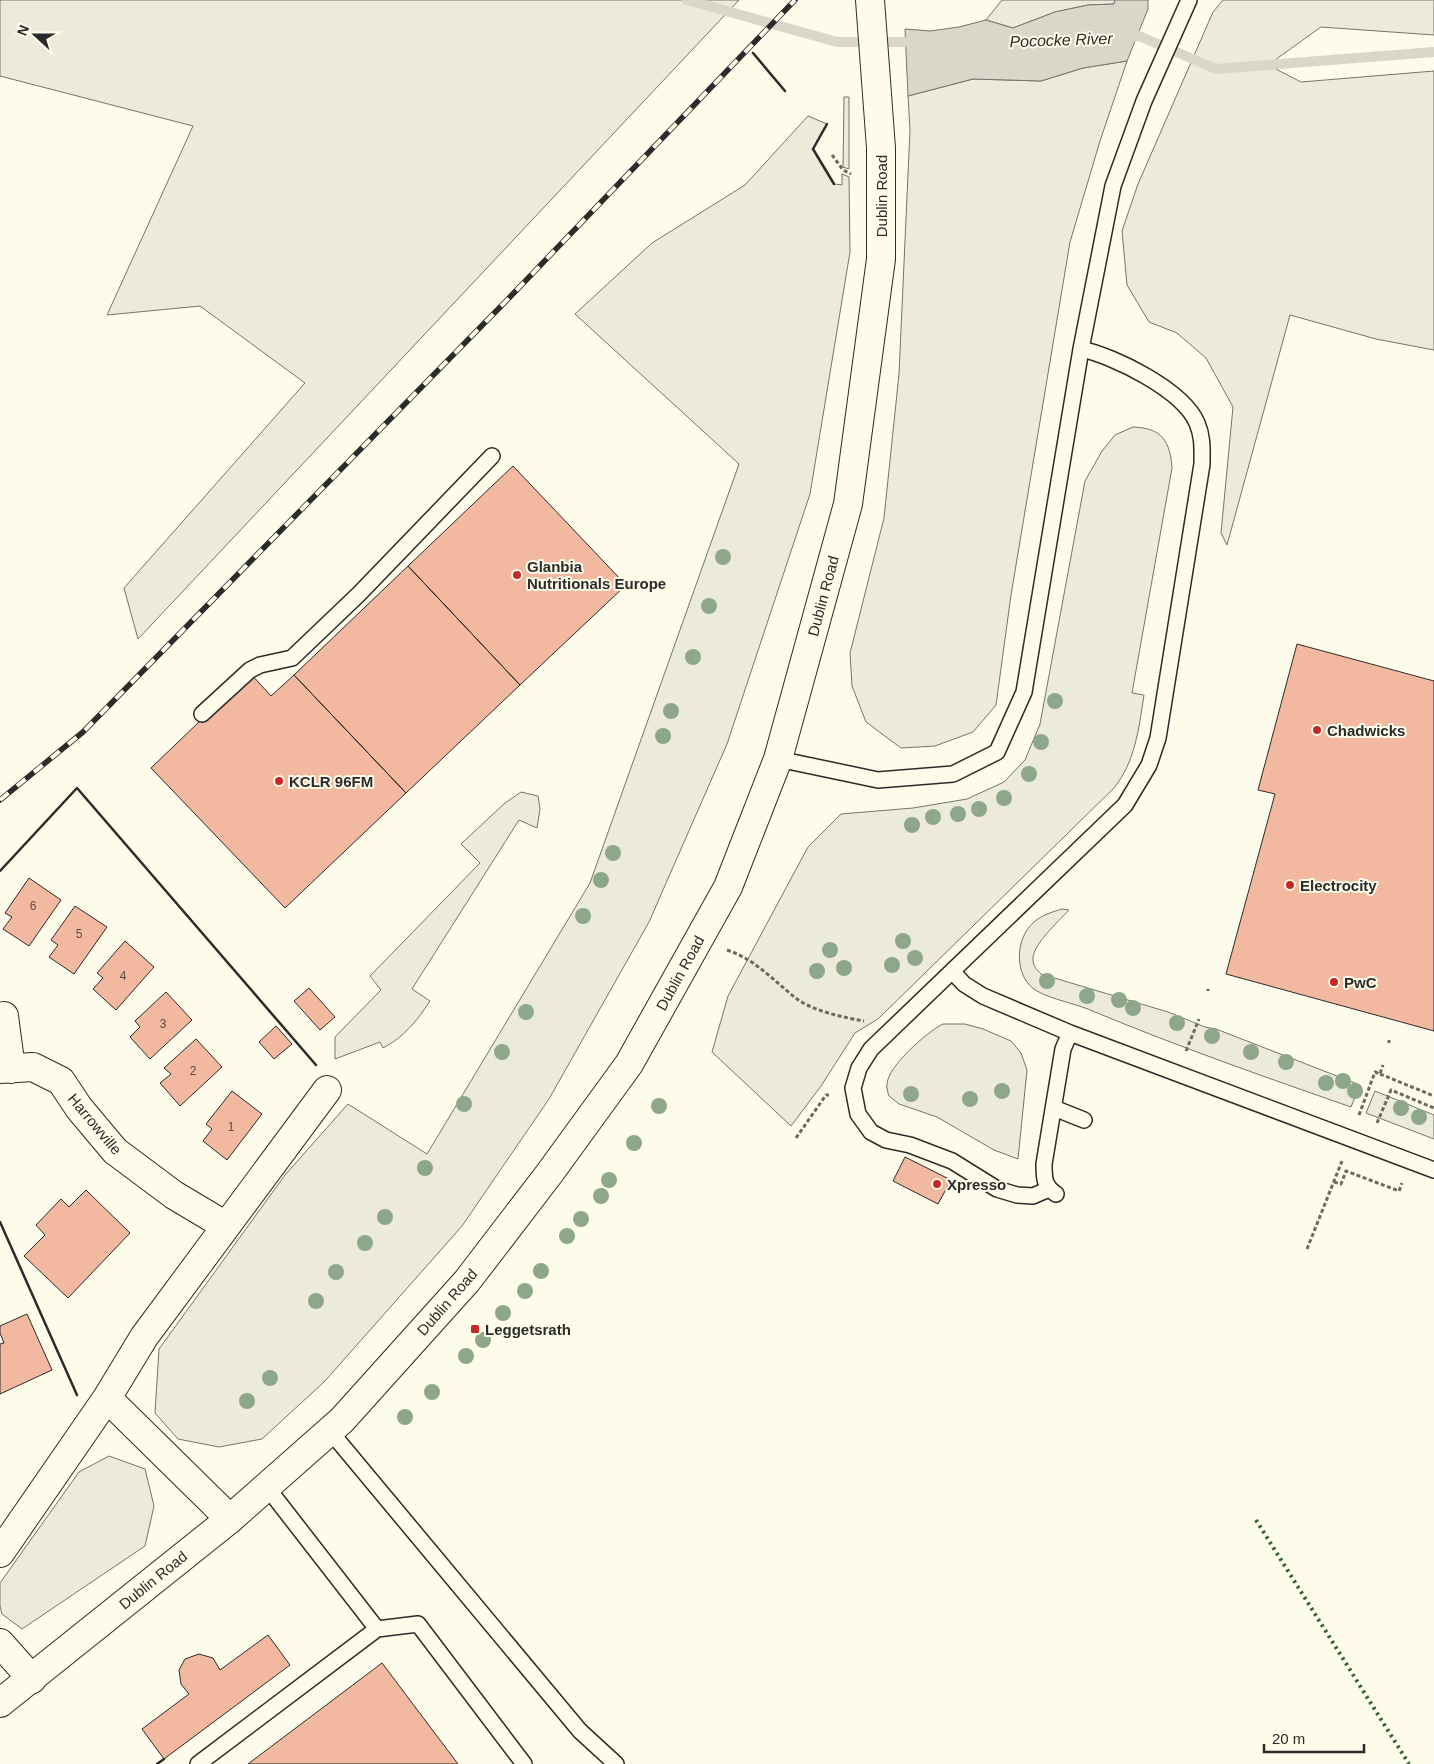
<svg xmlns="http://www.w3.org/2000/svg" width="1434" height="1764" font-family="Helvetica,sans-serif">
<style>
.green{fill:#ecebdb;stroke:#74746e}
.water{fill:#d8d7c9;stroke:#74746e}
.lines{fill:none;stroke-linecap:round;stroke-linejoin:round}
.stream{stroke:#d8d7c9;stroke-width:10}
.building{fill:#f2b8a0;stroke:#2b2b2b}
.service-casing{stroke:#2b2b2b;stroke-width:18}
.minor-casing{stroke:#2b2b2b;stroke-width:30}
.secondary-casing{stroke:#2b2b2b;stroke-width:30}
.path{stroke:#6a6964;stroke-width:3;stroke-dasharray:4 2.5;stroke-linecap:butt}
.service{stroke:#fdfbea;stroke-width:15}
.minor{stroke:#fdfbea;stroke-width:28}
.secondary{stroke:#fdfbea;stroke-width:28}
.rail-casing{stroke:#2b2b2b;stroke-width:5.5}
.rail{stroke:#fdfbea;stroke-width:4;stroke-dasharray:11;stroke-linecap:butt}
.hedge{stroke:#34623c;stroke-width:4;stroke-dasharray:2.5 4;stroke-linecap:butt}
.wall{stroke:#2b2b2b;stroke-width:2.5}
.tree{fill:#8ea78a}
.poi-dot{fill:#c62828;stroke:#fdfbea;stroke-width:2}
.labels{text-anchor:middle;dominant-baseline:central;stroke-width:4;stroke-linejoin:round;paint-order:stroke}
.number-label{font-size:12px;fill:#5d4e48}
.street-label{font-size:15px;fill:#2b2b2b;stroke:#fdfbea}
.poi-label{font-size:15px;font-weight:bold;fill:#2b2b2b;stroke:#fdfbea;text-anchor:start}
.water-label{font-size:16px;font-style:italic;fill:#2b2b2b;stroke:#fdfbea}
</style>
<rect width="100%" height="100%" fill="#fdfbea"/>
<!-- green -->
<path class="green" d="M 0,0 L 739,0 L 138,639 L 124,588 L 305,383 L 200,306 L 107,315 L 193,126 L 0,76 Z
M 1002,0 L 1115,0 L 1114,4 L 1088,5 L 1055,12 L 1013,28 L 986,20 Z
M 1223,0 L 1434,0 L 1434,35 L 1321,27 L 1268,65 L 1301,82 L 1434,71 L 1434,350 L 1376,339 L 1290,315 L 1227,545 L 1221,533 L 1233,407 L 1206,358 L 1177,333 L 1149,322 L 1127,285 L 1122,231 L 1138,184 L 1213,12 Z
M 1127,61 L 1100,141 L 1070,242 L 1011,595 L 996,705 L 973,732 L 935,746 L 901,748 L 866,722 L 852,686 L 850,653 L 884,518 L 899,374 L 910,130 L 908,96 L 973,79 L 1041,81 L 1083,68 Z
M 844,97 L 849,97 L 849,169 L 843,167 Z
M 808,116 L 827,124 L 813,149 L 834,184 L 842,185 L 842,174 L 849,177 L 850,252 L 810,494 L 727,744 L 649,922 L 549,1099 L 462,1226 L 325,1381 L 262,1439 L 219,1447 L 178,1439 L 155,1413 L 159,1349 L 285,1175 L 348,1104 L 427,1154 L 590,883 L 739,464 L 575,314 L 652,243 L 745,185 Z
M 1133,427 C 1162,428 1170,441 1172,468 L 1132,693 L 1144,695 C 1139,728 1135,762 1114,788 L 878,1019 L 855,1033 L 821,1086 L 791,1126 L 712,1052 L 728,996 L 808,847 L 841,814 L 913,808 L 967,799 L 1004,782 L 1025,760 L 1040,724 L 1085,481 L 1102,451 L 1115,435 Z
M 521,792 L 538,796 L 540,809 L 537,828 L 519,820 L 412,989 L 430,1001 C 417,1021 404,1037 383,1048 L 380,1042 L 335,1059 L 335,1037 L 381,990 L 370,976 L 480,863 L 461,844 L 505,803 Z
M 1062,909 L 1069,910 C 1059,921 1031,946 1033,960 C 1033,966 1037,970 1041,974 L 1168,1012 L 1205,1027 L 1216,1029 L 1360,1085 L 1351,1107 C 1265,1077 1179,1047 1095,1012 C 1078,1004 1053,1000 1037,991 C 1014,978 1014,939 1034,922 C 1042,915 1052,912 1062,909 Z
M 943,1024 L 965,1024 L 983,1029 L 1011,1041 L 1021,1053 L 1027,1070 L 1018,1159 L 994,1150 L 937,1117 L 899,1104 L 889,1096 C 888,1092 886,1088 887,1084 C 888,1066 927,1032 943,1024 Z
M 1375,1091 L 1434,1115 L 1434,1139 L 1366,1113 Z
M 109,1456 L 145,1469 L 154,1506 L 145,1546 L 22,1629 L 2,1614 L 0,1606 L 0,1583 L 79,1472 Z"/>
<!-- water -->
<path class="water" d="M 1115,0 L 1148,0 L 1148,9 L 1127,61 L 1083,68 L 1041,81 L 973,79 L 908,96 L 905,29 L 930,31 L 959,27 L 986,20 L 1013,28 L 1055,12 L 1088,5 L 1114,4 Z"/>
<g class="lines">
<!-- stream -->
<path class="stream" d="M 687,0 L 837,42 L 918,42
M 1125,38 L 1139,36 L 1216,69 L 1434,52"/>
</g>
<!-- building -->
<path class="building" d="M 513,466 L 626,585 L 520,685 L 408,566 Z
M 408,566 L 520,685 L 406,793 L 294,675 Z
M 1297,644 L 1434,681 L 1434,1031 L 1226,974 L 1275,794 L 1258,790 Z
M 250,673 L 271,696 L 294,675 L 406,793 L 285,908 L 151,768 Z
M 29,878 L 61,900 L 29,946 L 3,929 L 12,917 L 5,913 Z
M 75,906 L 107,927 L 74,974 L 49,957 L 58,945 L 51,940 Z
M 125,941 L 154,967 L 116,1010 L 93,989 L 103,978 L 97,973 Z
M 309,988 L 335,1017 L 320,1030 L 294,1001 Z
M 166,992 L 192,1020 L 150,1059 L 130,1037 L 140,1027 L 135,1021 Z
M 276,1026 L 292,1044 L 274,1059 L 259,1042 Z
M 196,1039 L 222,1067 L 180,1106 L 160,1083 L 171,1074 L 164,1068 Z
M 232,1091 L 262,1114 L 227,1160 L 203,1141 L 212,1129 L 206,1124 Z
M 905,1157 L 951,1180 L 938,1204 L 893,1181 Z
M 86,1190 L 130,1233 L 68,1298 L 24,1256 L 45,1235 L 36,1225 L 61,1199 L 69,1207 Z
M 27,1314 L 52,1370 L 0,1394 L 0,1344 L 4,1343 L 0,1333 L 0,1326 Z
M 268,1635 L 290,1665 L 164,1759 L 142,1729 L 189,1694 L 181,1684 L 179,1670 L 185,1659 L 199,1654 L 213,1658 L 220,1670 Z
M 382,1663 L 458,1764 L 248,1764 Z"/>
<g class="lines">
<defs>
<path id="service" d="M 202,714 L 250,670 L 260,665 L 292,658 L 359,594 L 492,456
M 778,759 L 878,780 L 953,774 L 997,752 L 1024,692 L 1081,349 L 1113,186 L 1144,101 L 1189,0
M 952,971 L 964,984 L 983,996 L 1070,1033 L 1434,1170
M 1054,1108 L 1084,1120
M 1049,1189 L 1033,1196 L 1017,1195 L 997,1189 L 952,1161 L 910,1145 L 886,1140 L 871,1132 L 858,1114 L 853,1088 L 859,1068 L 871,1049 L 1125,805 L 1149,765 L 1158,738 L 1202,464 C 1202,449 1203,437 1197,423 C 1183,390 1114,356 1081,349
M 1056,1194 C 1044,1186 1044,1178 1044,1164 L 1063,1049 L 1070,1033
M 330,1431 L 580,1731 L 616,1764
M 266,1486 L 377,1629 L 418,1624 L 524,1764
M 198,1764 L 377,1629"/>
<path id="minor" d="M 4,1016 L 11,1069
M 0,1069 L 33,1067 L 61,1081 L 79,1108 L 115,1151 L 174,1195 L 226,1226
M 107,1398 L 230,1519
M 0,1553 L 107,1398 L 144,1337 L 327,1090
M 0,1643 L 32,1679"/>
<path id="secondary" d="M 0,1703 L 230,1519 L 342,1420 L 467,1281 L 549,1174 L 629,1064 L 728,887 L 778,759 L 848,504 L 881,259 L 881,148 L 870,0"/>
</defs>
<!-- service casing -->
<use href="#service" class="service-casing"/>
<!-- minor casing -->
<use href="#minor" class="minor-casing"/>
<!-- secondary casing -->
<use href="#secondary" class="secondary-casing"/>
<!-- path -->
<path class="path" d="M 832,155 L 843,170 L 851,174
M 727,950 C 755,959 775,982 797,999 C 816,1012 842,1017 864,1021
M 1208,991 L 1208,989
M 1389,1043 L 1389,1040
M 1186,1051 L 1199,1019
M 1380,1074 L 1434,1096
M 1359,1115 L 1375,1072 L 1380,1074 L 1383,1065
M 1377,1123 L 1391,1090 L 1434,1108
M 796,1138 L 826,1095 L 829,1095
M 1334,1182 L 1341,1184 L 1346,1171 L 1399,1191 L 1402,1183
M 1307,1249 L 1342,1161"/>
<!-- service -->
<use href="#service" class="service"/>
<!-- minor -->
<use href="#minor" class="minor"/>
<!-- secondary -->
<use href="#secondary" class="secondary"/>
<defs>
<path id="rail" d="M 0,800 L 83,732 L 509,298 L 795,0"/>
</defs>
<!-- rail casing -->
<use href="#rail" class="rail-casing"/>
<!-- rail -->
<use href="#rail" class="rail"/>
<!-- hedge -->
<path class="hedge" d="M 1256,1520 L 1409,1764"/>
<!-- wall -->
<path class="wall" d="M 753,53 L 785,91
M 827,124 L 813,149 L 834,184
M 0,871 L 77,788 L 316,1065
M 0,1222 L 77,1395
M 157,1764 L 164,1759"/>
</g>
<!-- trees -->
<g class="tree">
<circle cx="723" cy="557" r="8"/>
<circle cx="709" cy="606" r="8"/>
<circle cx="693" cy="657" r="8"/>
<circle cx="1055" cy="701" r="8"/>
<circle cx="671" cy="711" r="8"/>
<circle cx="663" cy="736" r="8"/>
<circle cx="1041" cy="742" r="8"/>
<circle cx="1029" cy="774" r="8"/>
<circle cx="1004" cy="798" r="8"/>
<circle cx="979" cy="809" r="8"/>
<circle cx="958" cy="814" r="8"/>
<circle cx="933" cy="817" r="8"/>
<circle cx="912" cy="825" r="8"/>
<circle cx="613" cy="853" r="8"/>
<circle cx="601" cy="880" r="8"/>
<circle cx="583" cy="916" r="8"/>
<circle cx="903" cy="941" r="8"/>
<circle cx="830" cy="950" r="8"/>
<circle cx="915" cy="958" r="8"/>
<circle cx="892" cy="965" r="8"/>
<circle cx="844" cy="968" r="8"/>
<circle cx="817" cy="971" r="8"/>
<circle cx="1047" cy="981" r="8"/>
<circle cx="1087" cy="996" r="8"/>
<circle cx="1119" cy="1000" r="8"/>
<circle cx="1133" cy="1008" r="8"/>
<circle cx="526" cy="1012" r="8"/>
<circle cx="1177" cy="1023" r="8"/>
<circle cx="1212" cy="1036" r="8"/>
<circle cx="502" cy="1052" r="8"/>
<circle cx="1251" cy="1052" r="8"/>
<circle cx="1286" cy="1062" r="8"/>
<circle cx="1343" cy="1081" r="8"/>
<circle cx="1326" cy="1083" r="8"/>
<circle cx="1002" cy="1091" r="8"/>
<circle cx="1355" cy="1091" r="8"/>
<circle cx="911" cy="1094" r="8"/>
<circle cx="970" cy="1099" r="8"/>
<circle cx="464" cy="1104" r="8"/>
<circle cx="659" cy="1106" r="8"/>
<circle cx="1401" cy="1108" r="8"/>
<circle cx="1419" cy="1117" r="8"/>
<circle cx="634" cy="1143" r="8"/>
<circle cx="425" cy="1168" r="8"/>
<circle cx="609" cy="1180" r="8"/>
<circle cx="601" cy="1196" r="8"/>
<circle cx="385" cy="1217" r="8"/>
<circle cx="581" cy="1219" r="8"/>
<circle cx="567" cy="1236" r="8"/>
<circle cx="365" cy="1243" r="8"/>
<circle cx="541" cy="1271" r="8"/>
<circle cx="336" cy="1272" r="8"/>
<circle cx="525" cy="1291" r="8"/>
<circle cx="316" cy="1301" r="8"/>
<circle cx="503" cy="1313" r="8"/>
<circle cx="483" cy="1340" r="8"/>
<circle cx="466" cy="1356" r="8"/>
<circle cx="270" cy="1378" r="8"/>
<circle cx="432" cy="1392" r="8"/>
<circle cx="247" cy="1401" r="8"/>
<circle cx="405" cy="1417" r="8"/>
</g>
<!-- markers -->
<g class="poi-dot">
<circle cx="517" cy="575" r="5"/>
<circle cx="1317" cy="730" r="5"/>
<circle cx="279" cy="781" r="5"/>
<circle cx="1290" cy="885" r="5"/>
<circle cx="1334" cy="982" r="5"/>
<circle cx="937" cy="1184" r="5"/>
<rect x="470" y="1324" width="10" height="10" rx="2.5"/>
</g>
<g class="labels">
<!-- number labels -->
<g class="number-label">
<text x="33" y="906">6</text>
<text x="79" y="934">5</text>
<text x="123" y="976">4</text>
<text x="163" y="1024">3</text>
<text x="193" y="1071">2</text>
<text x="231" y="1127">1</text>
</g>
<!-- street labels -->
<g class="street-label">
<text transform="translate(881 196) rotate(-90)">Dublin Road</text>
<text transform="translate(823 596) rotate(-75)">Dublin Road</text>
<text transform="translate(680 973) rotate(-61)">Dublin Road</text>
<text transform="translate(95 1124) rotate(50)">Harrowville</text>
<text transform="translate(447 1302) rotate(-49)">Dublin Road</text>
<text transform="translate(153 1580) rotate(-39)">Dublin Road</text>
</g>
<!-- poi labels -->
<g class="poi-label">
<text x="527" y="566">Glanbia<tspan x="527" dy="17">Nutritionals Europe</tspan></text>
<text x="1327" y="730">Chadwicks</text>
<text x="289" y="781">KCLR 96FM</text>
<text x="1300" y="885">Electrocity</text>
<text x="1344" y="982">PwC</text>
<text x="947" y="1184">Xpresso</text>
<text x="485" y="1329">Leggetsrath</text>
</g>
<!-- water labels -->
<g class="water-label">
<text transform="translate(1061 40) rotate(-2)">Pococke River</text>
</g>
</g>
<!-- north arrow -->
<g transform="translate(35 35) rotate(291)" stroke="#fdfbea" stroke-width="4" paint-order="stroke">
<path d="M0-4L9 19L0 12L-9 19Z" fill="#2b2b2b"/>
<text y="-8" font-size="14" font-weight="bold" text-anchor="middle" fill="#2b2b2b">N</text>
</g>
<!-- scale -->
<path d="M1264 1744v8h100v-8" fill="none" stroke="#2b2b2b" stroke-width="2.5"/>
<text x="1272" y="1744" font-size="15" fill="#2b2b2b" stroke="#fdfbea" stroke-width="4" paint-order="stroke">20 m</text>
</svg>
